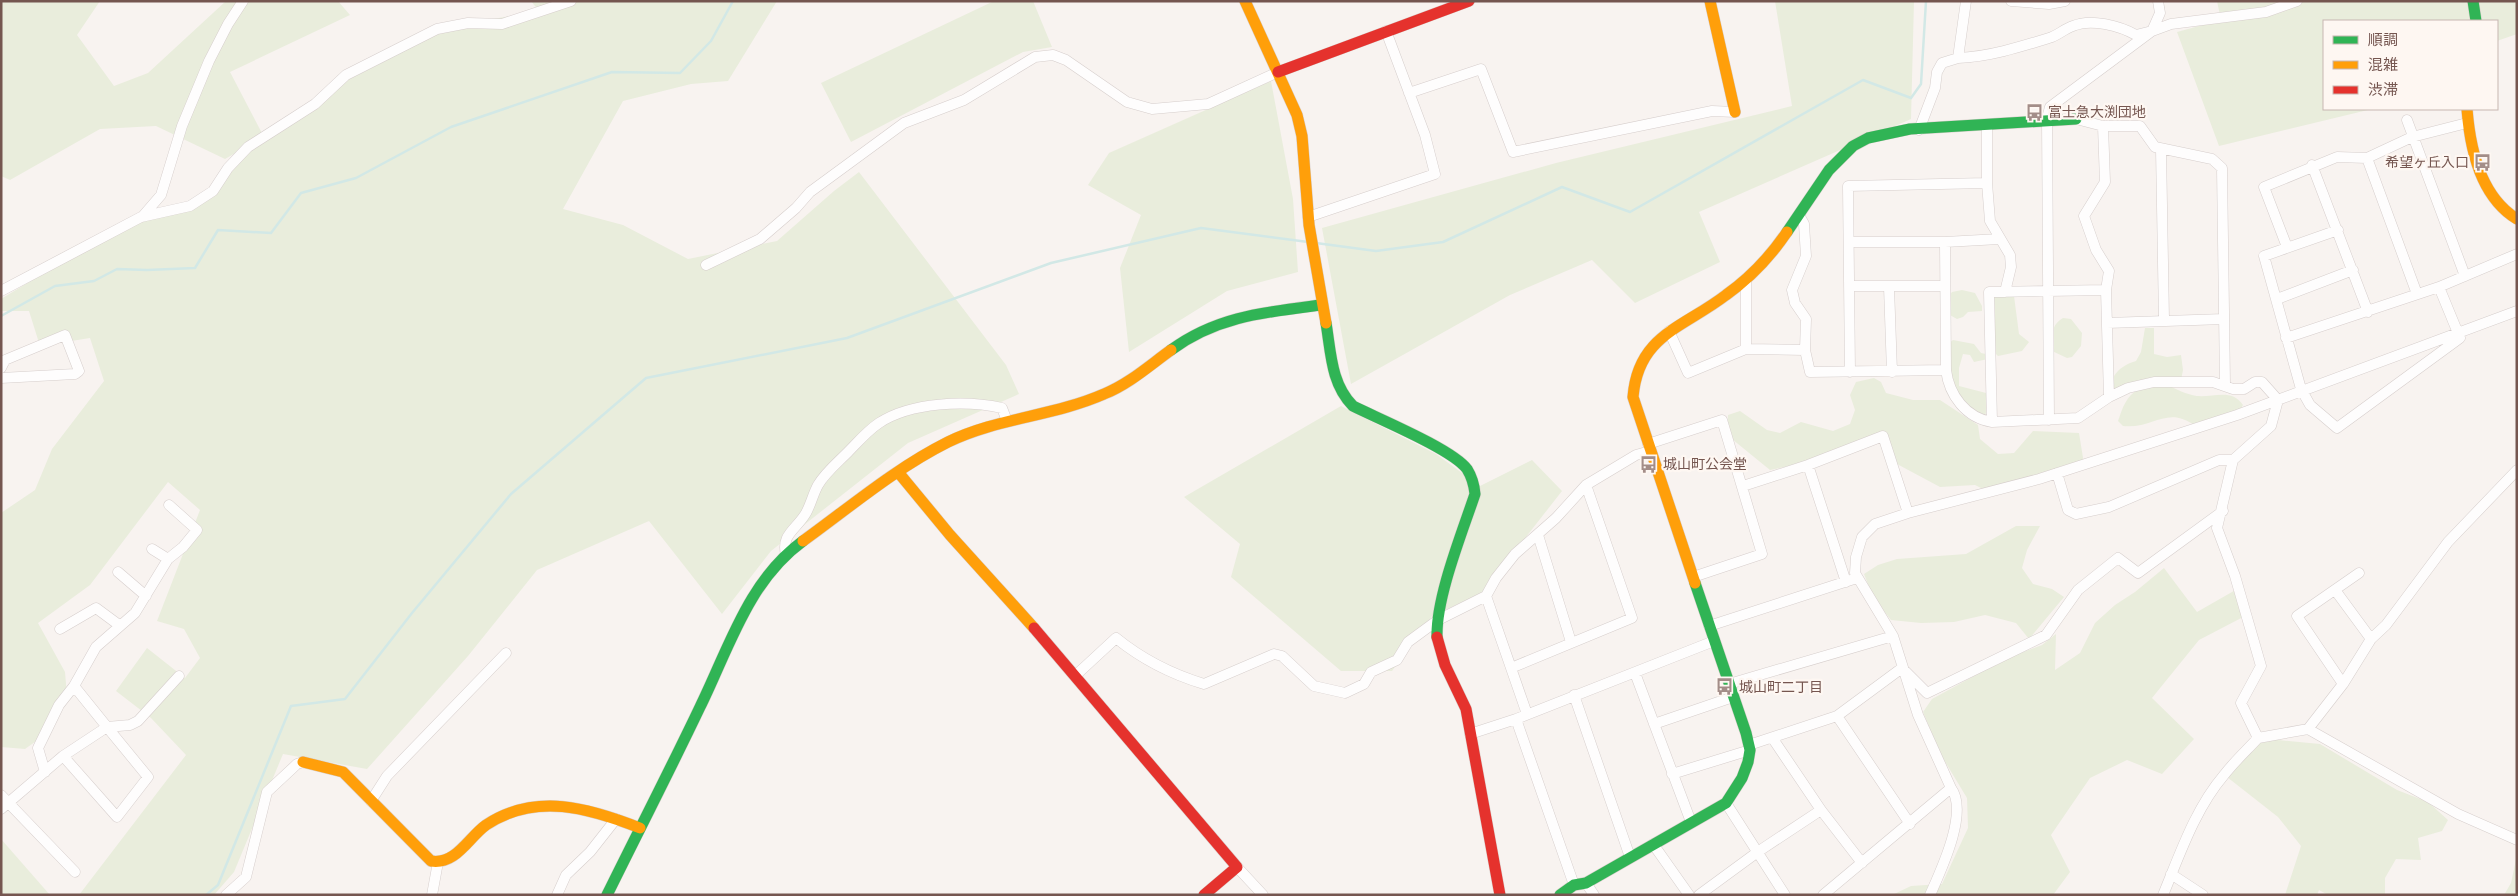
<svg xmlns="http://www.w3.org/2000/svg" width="2518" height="896" font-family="Figtree,'Noto Sans JP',sans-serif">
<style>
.green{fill:#e9eddc}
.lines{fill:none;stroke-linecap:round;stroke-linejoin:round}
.stream{stroke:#d2e8e6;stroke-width:2.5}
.street-casing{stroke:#d6cecc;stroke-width:11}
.fast-casing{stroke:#d8cecb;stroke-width:12}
.slow-casing{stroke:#d8cecb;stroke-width:12}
.jam-casing{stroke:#d8cecb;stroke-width:12}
.street{stroke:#fefdfd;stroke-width:10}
.fast{stroke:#30b455;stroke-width:11}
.slow{stroke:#ff9f0a;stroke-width:11}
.jam{stroke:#e5322d;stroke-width:11}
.labels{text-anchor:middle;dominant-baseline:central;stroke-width:4.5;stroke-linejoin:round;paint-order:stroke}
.poi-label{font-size:14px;fill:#755650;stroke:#fef7f2;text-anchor:start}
</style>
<rect width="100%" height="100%" fill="#f8f3f0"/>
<!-- green -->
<path class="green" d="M 1,1 L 100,1 L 77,35 L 114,86 L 148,73 L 226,1 L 338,1 L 350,15 L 230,72 L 264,137 L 351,75 L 437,29 L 539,11 L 531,1 L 777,1 L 728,81 L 691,84 L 623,101 L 563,209 L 623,225 L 688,259 L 777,241 L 834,191 L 859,172 L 1006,365 L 1019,394 L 908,443 L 771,551 L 722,614 L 649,521 L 537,570 L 468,656 L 367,769 L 283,754 L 234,872 L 214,895 L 79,895 L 186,755 L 151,718 L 116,691 L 147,648 L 185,678 L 200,658 L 184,629 L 157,621 L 200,510 L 168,482 L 90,585 L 38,623 L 65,672 L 67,696 L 46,734 L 25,749 L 1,747 L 1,513 L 35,490 L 52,449 L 104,381 L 90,338 L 40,346 L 29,311 L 1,311 L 1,299 L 148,210 L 194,204 L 243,152 L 260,139 L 225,159 L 156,126 L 100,129 L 10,180 L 1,176 Z
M 994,1 L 1033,1 L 1052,47 L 1023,52 L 851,142 L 821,83 Z
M 1775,1 L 1914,1 L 1911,119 L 1699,212 L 1720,262 L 1635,303 L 1592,260 L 1510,295 L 1351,384 L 1322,228 L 1556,163 L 1792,106 Z
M 2217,1 L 2517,1 L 2517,34 L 2497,41 L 2497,21 L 2324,21 L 2324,109 L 2372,109 L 2219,146 L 2177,32 L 2221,20 Z
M 1271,81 L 1293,199 L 1298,272 L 1227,291 L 1129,352 L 1120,268 L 1141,215 L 1088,185 L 1109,153 Z
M 1962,290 L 1975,293 L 1982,306 L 1982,311 L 1968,312 L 1963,317 L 1957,319 L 1948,314 L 1947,298 L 1952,292 Z
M 1992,295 L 2014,296 L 2019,334 L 2029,342 L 2022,351 L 1998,356 L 1992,350 Z
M 2063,318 L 2071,319 L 2082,333 L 2081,346 L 2072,357 L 2067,358 L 2052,351 C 2052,338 2050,325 2063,318 Z
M 2145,328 L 2154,328 L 2154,354 L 2167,357 L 2181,355 L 2183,370 L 2181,380 L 2166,384 C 2174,388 2183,393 2192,395 C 2209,400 2231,386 2243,405 L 2237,415 L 2197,427 C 2167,404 2155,429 2123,426 L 2118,421 C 2123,407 2126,396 2139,389 L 2108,393 C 2111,376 2119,366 2136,361 L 2141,352 Z
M 1953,340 L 1974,344 L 1981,353 L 1986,354 L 1988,359 L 1974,362 L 1970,355 L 1963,354 L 1959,368 L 1959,386 L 1986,393 L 1988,403 L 1985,417 C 1943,396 1950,386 1948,344 Z
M 1874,378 L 1881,382 L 1886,393 L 1913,400 L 1940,400 L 1978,425 L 1980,439 L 1998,454 L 2014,453 L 2033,431 L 2079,433 L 2084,464 L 1989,492 L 1975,485 L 1940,487 L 1897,464 L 1886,432 L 1823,459 L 1770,470 L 1727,435 L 1728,415 L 1740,411 L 1767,430 L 1780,433 L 1801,422 L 1833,431 L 1850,424 L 1855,410 L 1850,395 L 1856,382 Z
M 1341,406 L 1436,454 L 1480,486 L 1532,460 L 1562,491 L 1482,593 L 1432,616 L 1392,671 L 1341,671 L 1231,577 L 1240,544 L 1184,497 Z
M 2016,526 L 2040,526 L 2027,550 L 2022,568 L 2033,584 L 2052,589 L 2064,597 L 2029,639 L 2016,623 L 1985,615 L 1954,622 L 1921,623 L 1891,620 L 1873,597 L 1864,574 L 1878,565 L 1897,559 L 1966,554 Z
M 2164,568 L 2197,612 L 2239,588 L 2247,615 L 2199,640 L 2152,698 L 2194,739 L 2162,774 L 2127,760 L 2090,778 L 2051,835 L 2070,872 L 2053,895 L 1892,895 L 1911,886 L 1942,884 L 1968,828 L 1967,798 L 1941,755 L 1923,712 L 1932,699 L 2007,658 L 2042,645 L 2056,634 L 2055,670 L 2080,653 L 2095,623 L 2115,605 L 2135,592 Z
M 2258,738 L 2320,744 L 2397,790 L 2428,802 L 2448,820 L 2442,831 L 2418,838 L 2421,860 L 2396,859 L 2385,878 L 2385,895 L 2328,895 L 2319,890 L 2317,895 L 2285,895 L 2301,846 L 2278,817 L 2227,777 Z
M 1,839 L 50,895 L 1,895 Z
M 2517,855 L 2517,895 L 2504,895 L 2511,883 Z"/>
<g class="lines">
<!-- stream -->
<path class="stream" d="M 1316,243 L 1376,251 L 1443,242 L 1562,187 L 1630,212 L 1863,80 L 1911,98 L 1921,84 L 1926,1
M 1,316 L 55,286 L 94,281 L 117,269 L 147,270 L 195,268 L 218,230 L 271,233 L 301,193 L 356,178 L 451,127 L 612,72 L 680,73 L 711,41 L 733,1
M 206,895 L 218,885 L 291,706 L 345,699 L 412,613 L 511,494 L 646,378 L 847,338 L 1051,263 L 1201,228 L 1308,242"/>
<defs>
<path id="street" d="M 1966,1 L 1958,58 C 1988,57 2020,47 2049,38 C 2057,36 2064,29 2073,26 C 2091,18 2120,26 2136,35 L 2152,31 L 2160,13 L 2158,1
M 2011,1 L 2049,4 L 2065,1
M 1409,93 L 1481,69 L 1513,152 L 1712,111 L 1735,112
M 2076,119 L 2103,126 L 2140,126 L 2155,147 L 2212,159 L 2222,168 L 2225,384
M 2407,120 L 2465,276
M 1987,126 L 1987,183 L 1990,221 L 2010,255 L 2011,267 L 2005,292
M 2103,126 L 2105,182 L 2084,216 L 2096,250 L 2109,271 L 2106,290 L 2109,397
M 1919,130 L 1935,88 L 1937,72 L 1942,63 L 1958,58
M 2161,149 L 2164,320
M 2367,158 L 2417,294
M 2312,165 L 2368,312
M 1799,215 L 1804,224 L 1806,256 L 1792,290 L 1795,303 L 1806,319 L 1805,350 L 1810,372 L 1946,370 C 1949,395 1966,418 1992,422 L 2078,418 L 2109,397 L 2128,388 L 2154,382 L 2213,382 L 2233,389 L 2244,389 L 2255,382 L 2262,382 L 2278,400 L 2271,426 L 2233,460 L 2217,528 L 2235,576 L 2261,666 L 2241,703 L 2258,738 C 2247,750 2234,762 2224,775 C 2195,809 2180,854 2163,895
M 142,217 L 161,195 L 182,126 L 209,61 L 228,24 L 243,1
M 1308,217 L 1435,174 L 1425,135 L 1386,31
M 2338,230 L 2264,256 L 2301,389 L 2310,405 L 2337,428 L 2460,338 L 2439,287
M 1850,242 L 1945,242 L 1999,239
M 1945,242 L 1946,370
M 2287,247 L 2264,187 L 2337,157 L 2367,158 L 2412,137 L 2467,123
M 706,265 L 760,239 L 796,208 L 810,192 L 904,123 L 964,100 L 1035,57 L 1053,55 L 1066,60 L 1127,102 L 1152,109 L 1208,104 L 1278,72
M 1746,279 L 1746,349
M 1849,286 L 1944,286
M 1889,287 L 1892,372
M 1,291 L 141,217 L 190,206 L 213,191 L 228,168 L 248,147 L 315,104 L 346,75 L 437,29 L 468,23 L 502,24 L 571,1
M 2277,299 L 2353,270
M 2107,323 L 2224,319
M 1669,331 L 1688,373 L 1746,349 L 1805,350
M 2286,338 L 2439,287 L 2517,254
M 1,368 L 5,360 L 65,335 L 79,371 L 75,374 L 1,378
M 1850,372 L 1848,186 L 1987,183
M 2049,420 L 2047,118 L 2050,107 L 2152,31 L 2171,24 L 2266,12 L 2297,1
M 1992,422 L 1989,292 L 2106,290
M 1648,444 L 1722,420 L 1762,554 L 1693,577
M 1808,465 L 1846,582
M 2057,473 L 2068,510 L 2076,514 L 2109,507 L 2219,460 L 2233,460
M 1743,486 L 1808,465 L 1883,436 L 1908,513
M 1538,535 L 1571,642
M 152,549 L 168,559
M 786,555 C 781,534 796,530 806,513 C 811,504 813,494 818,485 C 825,473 836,464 846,454 C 857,443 867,431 879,423 C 911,402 966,400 1002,408 L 1007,421
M 118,572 L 146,596
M 2335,590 L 2371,639
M 1486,596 L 1527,714
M 1709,626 L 1857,578
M 60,629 L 96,608 L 119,625
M 1511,668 L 1632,618 L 1586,485
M 1635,673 L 1691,822
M 1076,675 L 1116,638 C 1143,660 1171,674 1204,684 L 1274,654 L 1282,656 L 1314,686 L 1345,693 L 1364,684 L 1371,672 L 1397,660 L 1408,642 L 1438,620 L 1486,596 L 1496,578 L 1515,554 L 1556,518 L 1586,485 L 1636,455 L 1650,451
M 1729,684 L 1893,636
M 2343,684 L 2297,616 L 2359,573
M 1574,695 L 1630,857
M 1837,716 L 1910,824
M 1516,719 L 1574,885
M 1654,724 L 1733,697
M 107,727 L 130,725 L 138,721 L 179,676
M 2308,729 L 2343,684 L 2371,639 L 2386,625 L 2448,542 L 2517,470
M 1470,734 L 1516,719 L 1714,641
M 2258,738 L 2308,729 L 2458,814 L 2517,840
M 1773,739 L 1821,810 L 1862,863
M 1749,745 L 1837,716 L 1902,668 L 1927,693 L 2046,635 L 2078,590 L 2118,558 L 2138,573 L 2223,511
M 63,756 L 117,817 L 148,777 L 107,727
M 45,772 L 38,748 L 59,705 L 74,686
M 1672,774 L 1750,750
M 1,795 L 75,872
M 371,801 L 387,776 L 506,653
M 1726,803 L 1785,895
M 1,809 L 63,756 L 107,727 L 74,686 L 96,647 L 135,613 L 168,559 L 183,547 L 197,530 L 169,505
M 1653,844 L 1689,895
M 1237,867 L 1263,895
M 2171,874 L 2203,895
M 1586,883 L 1594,895
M 226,895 L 246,877 L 267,792 L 297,764 L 303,762
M 432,895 L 438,862
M 557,895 L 566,875 L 590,852 L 616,819
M 1699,895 L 1759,851 L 1821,810
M 1823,895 L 1951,788 L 1918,715 L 1893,636 L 1855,573 L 1856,557 L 1862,537 L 1875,524 L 1908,513 L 2039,479 L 2237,415 L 2517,311
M 1930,895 C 1941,870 1969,812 1951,788"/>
<path id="fast" d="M 2473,1 L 2476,21
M 1787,232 L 1829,170 L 1853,146 L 1868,138 L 1910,129 L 2076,119
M 1326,323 C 1331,353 1331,384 1353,406 C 1379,419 1452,449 1467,469 C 1472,477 1474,484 1475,494 C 1462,533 1436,597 1437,637
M 1171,350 C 1217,316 1266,312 1321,305
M 607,895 C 638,832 670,770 700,707 C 729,648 748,581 803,541
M 1560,895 L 1574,885 L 1586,883 L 1726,803 L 1742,778 L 1748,762 L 1750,750 L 1746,733 L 1695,583"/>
<path id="slow" d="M 1245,1 L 1297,115 L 1302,136 L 1309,225 L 1326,323
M 1710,1 L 1735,112
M 2467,109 C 2470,149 2481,197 2517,219
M 898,472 L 950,535 L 1034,628
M 803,541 C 850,507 896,468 948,442 C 997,418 1054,416 1104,394 C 1129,384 1150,365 1171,350
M 1695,583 L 1633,397 C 1638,335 1683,328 1726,295 C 1750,278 1770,257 1787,232
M 303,762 L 343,772 L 431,861 C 456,865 468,838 486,825 C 536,792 589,808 640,828"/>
<path id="jam" d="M 1278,72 L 1469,1
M 1034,628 L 1237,867 L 1204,895
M 1437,637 L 1445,665 L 1466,709 L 1500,895"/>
</defs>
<!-- street casing -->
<use href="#street" class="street-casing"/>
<!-- fast casing -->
<use href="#fast" class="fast-casing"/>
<!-- slow casing -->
<use href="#slow" class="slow-casing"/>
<!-- jam casing -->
<use href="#jam" class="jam-casing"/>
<!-- street -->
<use href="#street" class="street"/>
<!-- fast -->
<use href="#fast" class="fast"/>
<!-- slow -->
<use href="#slow" class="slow"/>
<!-- jam -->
<use href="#jam" class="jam"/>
</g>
<!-- icons -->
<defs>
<symbol id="bus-bare" viewBox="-9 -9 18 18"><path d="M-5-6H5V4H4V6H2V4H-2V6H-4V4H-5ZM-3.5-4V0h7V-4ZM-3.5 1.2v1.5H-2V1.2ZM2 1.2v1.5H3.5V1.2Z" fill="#a38d88" stroke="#fef7f2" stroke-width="2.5" paint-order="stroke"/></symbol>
</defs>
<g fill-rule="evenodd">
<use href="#bus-bare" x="2022" y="100" width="25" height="25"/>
<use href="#bus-bare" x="2470" y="150" width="25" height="25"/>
<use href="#bus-bare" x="1636" y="452" width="25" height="25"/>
<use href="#bus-bare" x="1712" y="674" width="25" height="25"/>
</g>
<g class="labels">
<!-- poi labels -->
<g class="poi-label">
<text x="2048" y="112">富士急大渕団地</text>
<text x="2469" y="162" text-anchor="end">希望ヶ丘入口</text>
<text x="1663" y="464">城山町公会堂</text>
<text x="1739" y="687">城山町二丁目</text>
</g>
</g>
<!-- border -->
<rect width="2518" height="896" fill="none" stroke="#755650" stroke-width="5"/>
<!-- legend -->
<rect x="2323" y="20" width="175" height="90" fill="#fef7f2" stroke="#c7b7b1"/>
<rect x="2333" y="36" width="25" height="8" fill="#30b455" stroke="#c7b7b1"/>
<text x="2368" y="45" font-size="15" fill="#755650">順調</text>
<rect x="2333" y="61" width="25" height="8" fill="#ff9f0a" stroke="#c7b7b1"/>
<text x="2368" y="70" font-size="15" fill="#755650">混雑</text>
<rect x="2333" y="86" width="25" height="8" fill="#e5322d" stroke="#c7b7b1"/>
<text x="2368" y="95" font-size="15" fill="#755650">渋滞</text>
</svg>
